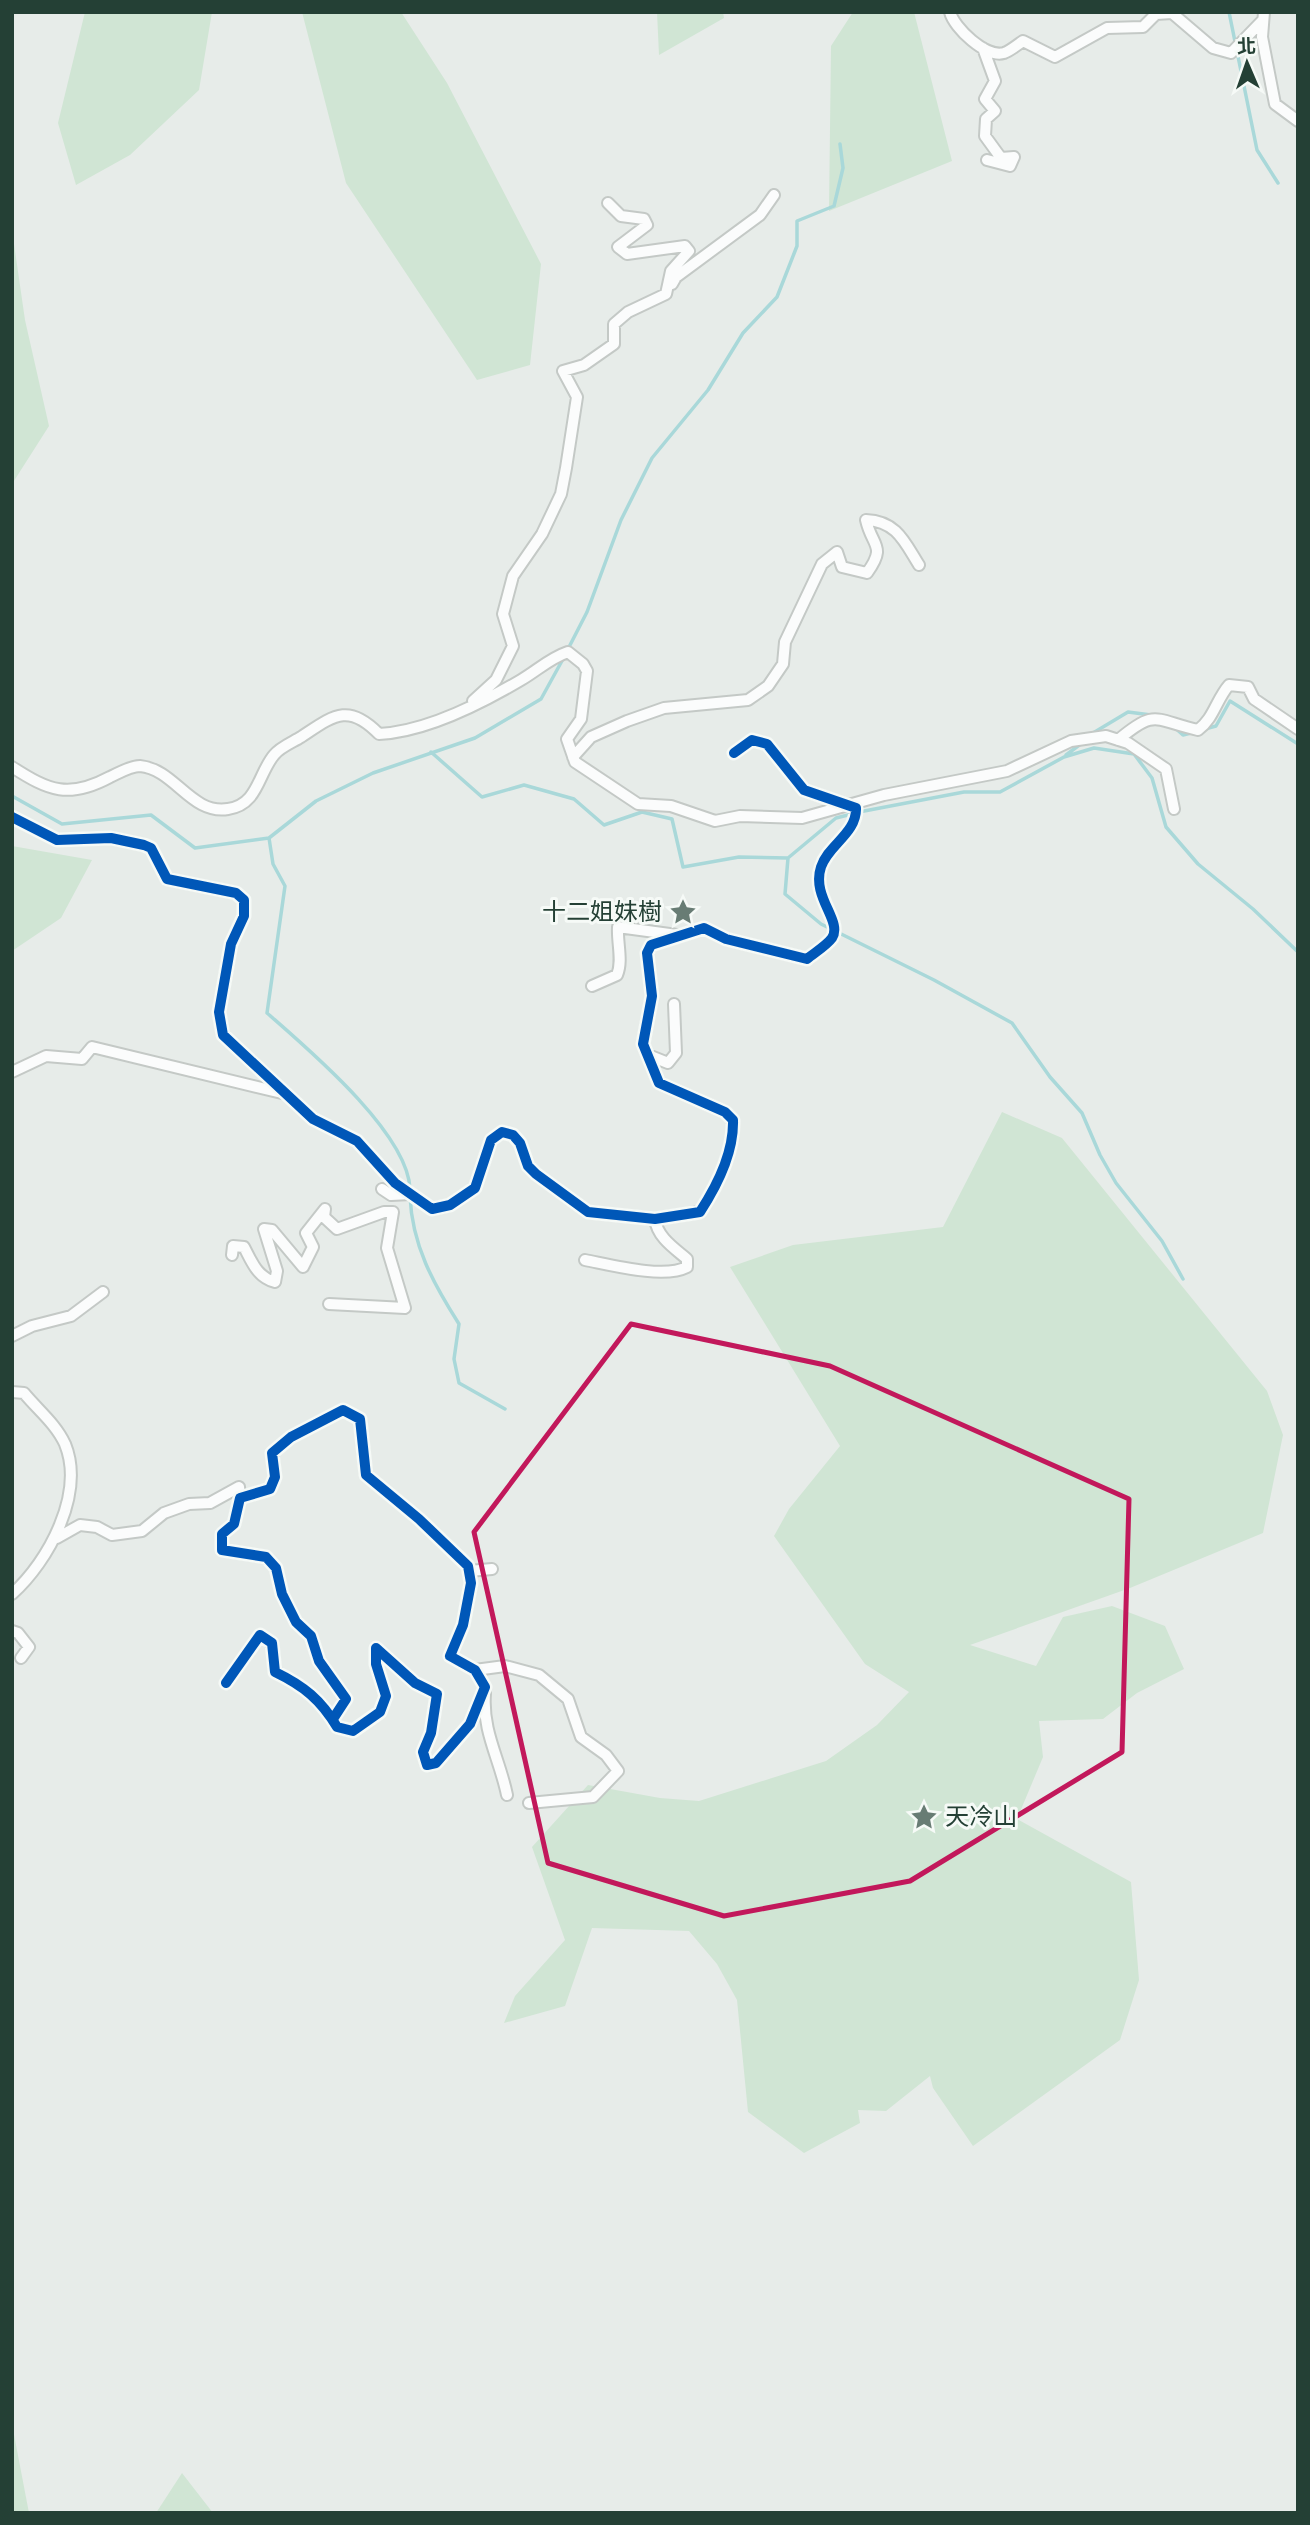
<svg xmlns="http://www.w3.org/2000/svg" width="1310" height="2525" font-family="Roboto,'Noto Sans TC',sans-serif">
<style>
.green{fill:#d0e5d4}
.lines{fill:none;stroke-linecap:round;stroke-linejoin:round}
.stream{stroke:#a9d8d9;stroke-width:3.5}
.street-casing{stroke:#c4c9c6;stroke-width:14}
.street{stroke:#fbfcfc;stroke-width:10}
.cycleway-casing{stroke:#f6faf7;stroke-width:15}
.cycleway{stroke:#0057b8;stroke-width:10}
.marked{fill:none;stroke:#c2185b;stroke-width:5;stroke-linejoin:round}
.labels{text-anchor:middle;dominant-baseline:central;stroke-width:6;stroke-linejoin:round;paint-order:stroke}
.poi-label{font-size:24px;fill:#244035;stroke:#f6faf7;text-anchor:end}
</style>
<rect width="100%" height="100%" fill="#e7ece9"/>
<!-- green -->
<path class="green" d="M 85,12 L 212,12 L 199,90 L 130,155 L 76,185 L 58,123 Z
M 302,12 L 401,12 L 447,83 L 541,264 L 530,365 L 477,380 L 346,183 Z
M 657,12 L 723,12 L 724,18 L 659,55 Z
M 853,12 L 914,12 L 952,161 L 829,211 L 831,46 Z
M 12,230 L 25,320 L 49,426 L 12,484 Z
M 12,846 L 92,860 L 61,918 L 12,951 Z
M 1002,1112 L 1062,1138 L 1267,1391 L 1283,1435 L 1263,1533 L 1130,1588 L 970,1645 L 1036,1666 L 1063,1617 L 1112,1606 L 1165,1626 L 1184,1669 L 1137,1693 L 1103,1719 L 1039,1721 L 1043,1757 L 1017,1819 L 1131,1882 L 1139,1980 L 1120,2040 L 973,2146 L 933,2088 L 930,2076 L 886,2111 L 858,2110 L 860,2123 L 804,2153 L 748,2112 L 737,2000 L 717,1964 L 689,1931 L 592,1928 L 565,2006 L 504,2023 L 515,1996 L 565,1940 L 532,1847 L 588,1785 L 660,1798 L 699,1801 L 826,1761 L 877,1725 L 909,1692 L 865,1664 L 774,1536 L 789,1509 L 840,1446 L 730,1267 L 793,1245 L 943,1227 Z
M 12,2424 L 29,2513 L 12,2513 Z
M 182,2473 L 213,2513 L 156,2513 Z"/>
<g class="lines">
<!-- stream -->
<path class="stream" d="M 1229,12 L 1257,150 L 1278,183
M 568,649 L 587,612 L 621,520 L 652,458 L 708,390 L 743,333 L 777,297 L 797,246 L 797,221 L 834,206 L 843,168 L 840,144
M 1174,727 L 1183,735 L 1191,733
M 1205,729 L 1216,726 L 1230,701 L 1298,744
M 1093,733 L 1128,712 L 1159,716
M 431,752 L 482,797 L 524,785 L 574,799 L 604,825 L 642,812 L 672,819 L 683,867 L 739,857 L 788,858 L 785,894 L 821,924 L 934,980 L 1012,1023 L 1050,1077 L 1082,1113 L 1100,1155 L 1116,1183 L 1162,1241 L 1183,1279
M 1066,755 L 1082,743
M 12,796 L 62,824 L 151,815 L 195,848 L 269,838 L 316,801 L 373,773 L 475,738 L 541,699 L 563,659
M 859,812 L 964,792 L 1000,792 L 1064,757 L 1094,748 L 1134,754 L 1152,778 L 1166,827 L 1198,864 L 1253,909 L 1298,952
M 269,838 L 273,864 L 285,886 L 267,1013 C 308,1049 408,1133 410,1189
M 788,858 L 836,818 L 852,814
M 410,1196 C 412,1245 433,1283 459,1324 L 454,1359 L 459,1383 L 505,1409"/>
<defs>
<path id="street" d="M 950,12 C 954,28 986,58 1004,53 C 1010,51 1017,45 1023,41 L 1055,57 L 1107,28 L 1143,27 L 1156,14 L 1172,13 L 1213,48 L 1231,53 L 1263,20
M 1264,12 L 1262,37 L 1275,104 L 1298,121
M 983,48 L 995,81 L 985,99 L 995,111 L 986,119 L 985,136 L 1001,158 L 1014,157 L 1010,166 L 987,160
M 672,284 L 676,277 L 760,215 L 774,195
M 473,701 L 496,680 L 513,646 L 503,614 L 513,576 L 542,534 L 561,494 L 566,468 L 577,397 L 563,371 L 584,365 L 614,344 L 614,324 L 628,312 L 666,294 L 671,271 L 689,251 L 685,246 L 627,254 L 618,247 L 647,225 L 644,219 L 621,216 L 608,203
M 1118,740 C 1156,708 1154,720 1198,730 C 1214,718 1216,700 1229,685 L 1248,687 L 1254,699 L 1298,729
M 573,757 L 591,737 L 627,721 L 664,708 L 748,700 L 768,686 L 783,664 L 785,642 L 822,564 L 837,552 L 842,567 L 867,573 C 887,545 872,547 866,520 C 897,521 905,543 919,565
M 12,767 C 49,791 69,799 110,777 C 119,773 130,766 140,766 C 175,769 191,815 228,809 C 258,805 258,774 274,755 C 280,747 293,742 301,737 C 333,716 348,702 379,734 C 425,732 482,703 521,680 C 538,670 550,658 568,652 L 583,664 L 587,671 L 581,719 L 567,739 L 575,762 L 638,804 L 671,806 L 715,821 L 740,816 L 802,818 L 884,795 L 1007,771 L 1071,741 L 1106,736 L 1128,743 L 1166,769 L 1174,809
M 12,817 L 57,840 L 111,838 L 144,845 L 151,848 L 167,879 L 236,893 L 244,900 L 244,916 L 231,944 L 219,1012 L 223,1035 L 313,1119 L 357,1141 L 395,1183 L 432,1209 L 450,1205 L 475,1188 L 491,1140 L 502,1132 L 513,1135 L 520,1143 L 528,1166 L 536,1174 L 588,1212 L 655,1219 L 700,1212 C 717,1186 734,1151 733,1120 L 725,1112 L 659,1083 L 643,1044 L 652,996 L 647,953 L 651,945 L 704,928 L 726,939 L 807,959 C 814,953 826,946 832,938 C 843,921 811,897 821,867 C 828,845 857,833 856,808 L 804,790 L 767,744 L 752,740 L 734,753
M 592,986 L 617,975 C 623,961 617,943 618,927 L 677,935
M 648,1055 L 668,1063 L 676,1053 L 674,1004
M 12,1072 L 46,1056 L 82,1059 L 92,1047 L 286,1094
M 382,1189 L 391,1195 L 411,1194
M 232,1255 L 233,1246 L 244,1247 C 252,1262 257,1277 275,1282 L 277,1271 L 264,1229 L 272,1230 L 303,1267 L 313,1247 L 306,1233 L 325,1209 L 324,1217 L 337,1229 L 384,1212 L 393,1212 L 387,1248 L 405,1308 L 329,1304
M 585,1260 C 611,1265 664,1279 687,1267 L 687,1259 C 674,1248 657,1237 655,1219
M 12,1336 L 32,1326 L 71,1316 L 103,1292
M 12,1392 L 24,1393 C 38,1410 56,1424 65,1444 C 85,1493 49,1561 12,1594
M 57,1538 L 80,1525 L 97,1527 L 112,1535 L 142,1531 L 164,1513 L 189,1504 L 210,1503 L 239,1487 L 240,1498
M 469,1571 L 492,1569
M 12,1631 L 18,1633 L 29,1647 L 21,1658
M 475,1670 L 505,1666 L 539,1675 L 568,1699 L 581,1737 L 606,1755 L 618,1771 L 593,1797 L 529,1803
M 226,1683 L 260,1635 L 272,1643 L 275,1672 C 304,1686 321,1700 337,1727 L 353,1731 L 380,1712 L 386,1696 L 376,1664 L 376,1648 L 415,1683 L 437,1694 L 431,1733 L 423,1752 L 427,1765 L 436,1763 L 470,1724 L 485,1687 L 475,1670 L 450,1656 L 463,1625 L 471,1583 L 468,1566 L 419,1519 L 366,1475 L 360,1419 L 343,1410 L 291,1437 L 272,1453 L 275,1477 L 270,1489 L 240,1498 L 234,1524 L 222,1534 L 222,1550 L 266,1557 L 276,1568 L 282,1594 L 296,1622 L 311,1636 L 319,1661 L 346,1699 L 333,1719
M 485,1694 C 482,1731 500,1760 507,1795"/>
</defs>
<!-- street casing -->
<use href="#street" class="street-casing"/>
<!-- street -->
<use href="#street" class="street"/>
<defs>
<path id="cycleway" d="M 12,817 L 57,840 L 111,838 L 144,845 L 151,848 L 167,879 L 236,893 L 244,900 L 244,916 L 231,944 L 219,1012 L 223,1035 L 313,1119 L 357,1141 L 395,1183 L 432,1209 L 450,1205 L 475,1188 L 491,1140 L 502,1132 L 513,1135 L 520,1143 L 528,1166 L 536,1174 L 588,1212 L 655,1219 L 700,1212 C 717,1186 734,1151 733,1120 L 725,1112 L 659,1083 L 643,1044 L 652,996 L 647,953 L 651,945 L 704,928 L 726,939 L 807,959 C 814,953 826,946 832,938 C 843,921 811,897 821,867 C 828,845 857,833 856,808 L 804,790 L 767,744 L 752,740 L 734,753
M 226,1683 L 260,1635 L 272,1643 L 275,1672 C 304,1686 321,1700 337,1727 L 353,1731 L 380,1712 L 386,1696 L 376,1664 L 376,1648 L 415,1683 L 437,1694 L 431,1733 L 423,1752 L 427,1765 L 436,1763 L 470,1724 L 485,1687 L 475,1670 L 450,1656 L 463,1625 L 471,1583 L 468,1566 L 419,1519 L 366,1475 L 360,1419 L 343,1410 L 291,1437 L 272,1453 L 275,1477 L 270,1489 L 240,1498 L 234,1524 L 222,1534 L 222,1550 L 266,1557 L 276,1568 L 282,1594 L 296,1622 L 311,1636 L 319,1661 L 346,1699 L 333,1719"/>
</defs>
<!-- cycleway casing -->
<use href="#cycleway" class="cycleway-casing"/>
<!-- cycleway -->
<use href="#cycleway" class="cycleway"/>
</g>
<!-- marked area -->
<path class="marked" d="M 631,1324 L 830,1366 L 1129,1499 L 1122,1752 L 910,1881 L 724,1916 L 548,1863 L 474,1532 Z"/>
<!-- icons -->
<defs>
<symbol id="sight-bare" viewBox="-9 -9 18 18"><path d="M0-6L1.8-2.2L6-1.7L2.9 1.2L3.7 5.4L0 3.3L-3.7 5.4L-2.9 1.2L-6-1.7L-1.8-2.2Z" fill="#687c74" stroke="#f6faf7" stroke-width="2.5" paint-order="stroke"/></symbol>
</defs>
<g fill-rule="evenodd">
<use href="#sight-bare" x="664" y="893" width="38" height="38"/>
<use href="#sight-bare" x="905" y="1798" width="38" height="38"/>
</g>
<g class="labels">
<!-- poi labels -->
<g class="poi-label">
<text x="662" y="912">十二姐妹樹</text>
<text x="945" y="1817" text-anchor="start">天冷山</text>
</g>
</g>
<!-- border -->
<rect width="1310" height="2525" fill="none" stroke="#244035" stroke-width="28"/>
<!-- north arrow -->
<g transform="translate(1247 63) rotate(358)" stroke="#f6faf7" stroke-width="5" paint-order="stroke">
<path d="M0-5L12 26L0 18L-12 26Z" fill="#244035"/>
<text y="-10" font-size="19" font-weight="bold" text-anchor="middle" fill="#244035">北</text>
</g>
</svg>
